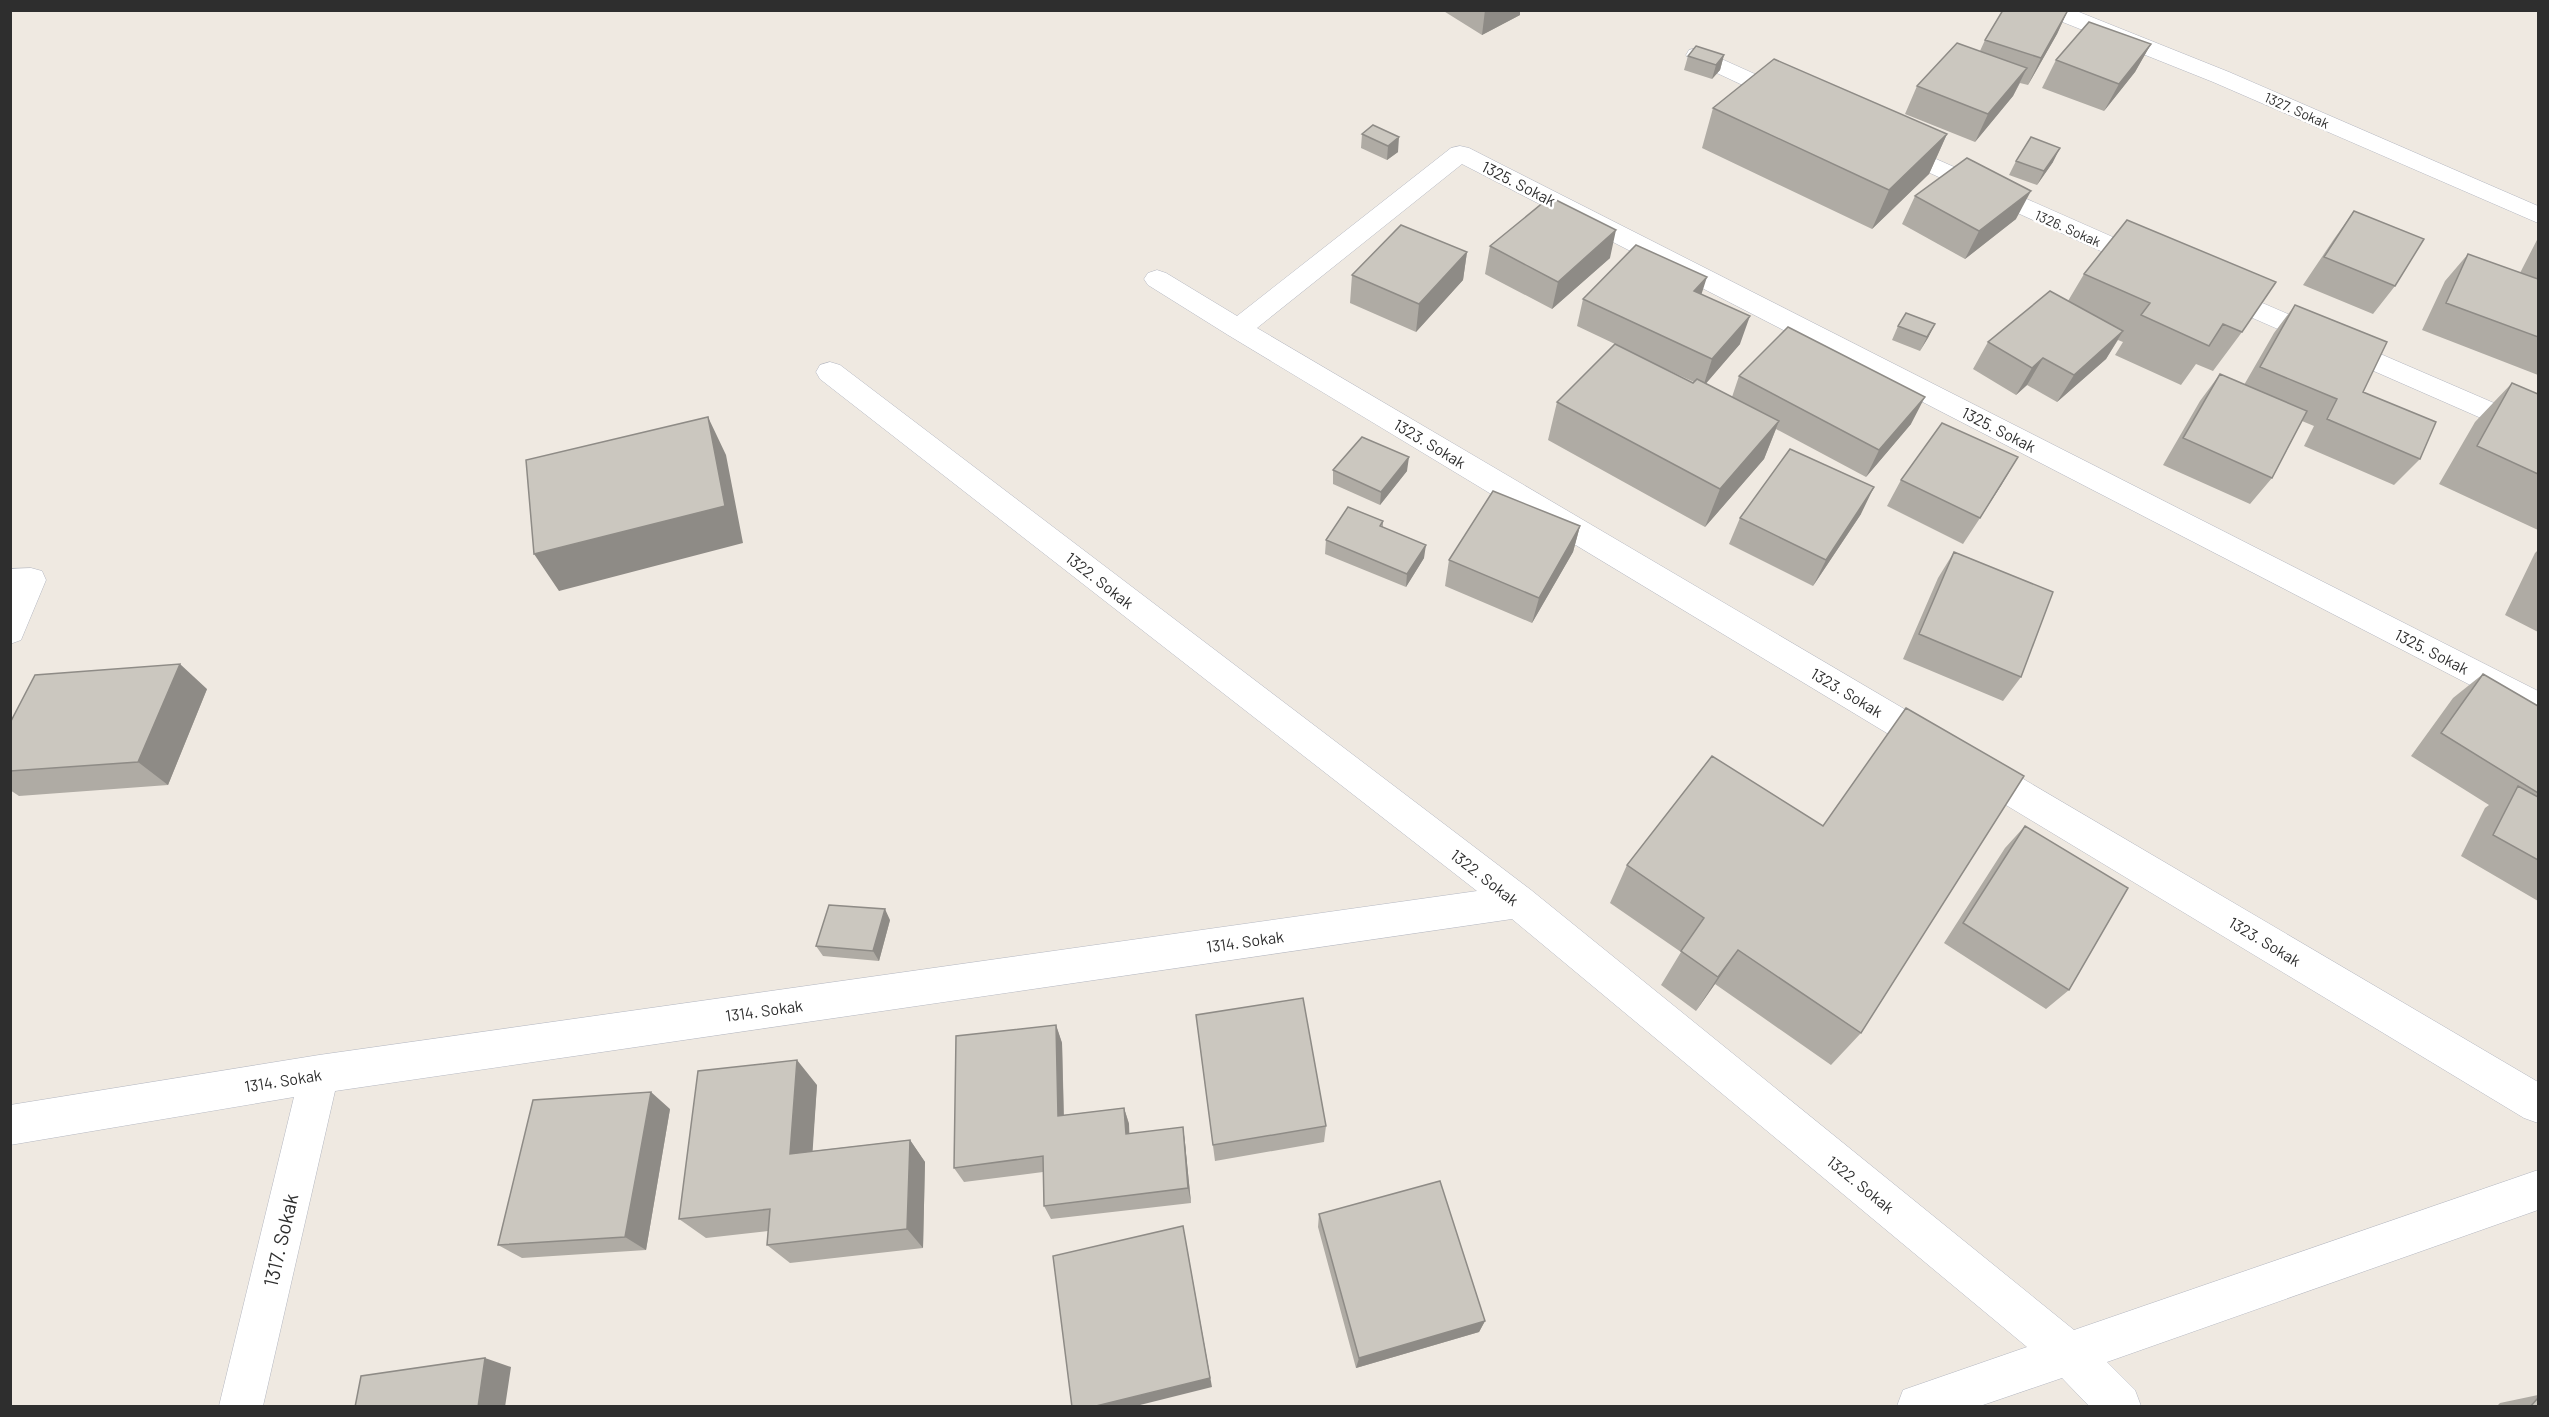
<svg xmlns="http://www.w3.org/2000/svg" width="2549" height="1417" font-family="Barlow,sans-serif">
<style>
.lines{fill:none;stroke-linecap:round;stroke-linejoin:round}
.minor-casing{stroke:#b4b7c1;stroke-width:1}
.minor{fill:#fff;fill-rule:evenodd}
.wall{fill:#afaba4;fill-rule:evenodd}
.shaded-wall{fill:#8e8b86}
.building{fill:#cbc7bf;stroke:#8e8b86;stroke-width:1.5}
.labels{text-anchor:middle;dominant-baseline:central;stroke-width:5;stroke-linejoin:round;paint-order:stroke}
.far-street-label{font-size:14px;fill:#2e2e2e;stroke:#fff}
.street-label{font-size:16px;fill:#2e2e2e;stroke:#fff}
.near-street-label{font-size:20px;fill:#2e2e2e;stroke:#fff}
</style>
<rect width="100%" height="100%" fill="#efe9e1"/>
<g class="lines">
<defs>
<path id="minor" d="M 2042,10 L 2074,10 L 2229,72 L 2538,206 L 2538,223 L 2213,82 L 2045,15 Z
M 1697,48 L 1797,93 L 1801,98 L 1797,103 L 1789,105 L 1781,103 L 1689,60 L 1686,55 L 1689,50 Z
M 1893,140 L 2158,257 L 2162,263 L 2158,269 L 2149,271 L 2140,269 L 1884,152 L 1881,147 L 1884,142 Z
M 1460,146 L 1469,148 L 2538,691 L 2538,720 L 1462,164 L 1257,328 L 2538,1082 L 2538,1123 L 2524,1118 L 1228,335 L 1148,285 L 1144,279 L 1148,273 L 1157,270 L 1166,273 L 1237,316 L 1451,148 Z
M 2216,283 L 2538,422 L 2538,443 L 2207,298 L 2203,292 L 2207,286 Z
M 830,362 L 840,365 L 1531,890 L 2074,1330 L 2538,1170 L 2538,1210 L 2107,1362 L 2135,1390 L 2141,1406 L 2089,1406 L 2062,1378 L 1980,1406 L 1897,1406 L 1903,1390 L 2027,1347 L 1512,919 L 335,1091 L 263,1406 L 219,1406 L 294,1097 L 10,1145 L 10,1105 L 319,1055 L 1477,891 L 820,379 L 816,372 L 820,365 Z
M 31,568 L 42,571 L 46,580 L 21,640 L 10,644 L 10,569 Z"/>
</defs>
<!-- minor casing -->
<use href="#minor" class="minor-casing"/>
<!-- minor -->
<use href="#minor" class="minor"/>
</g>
<!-- wall -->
<path class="wall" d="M 1442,10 L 1520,10 L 1520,15 L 1482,35 Z
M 2068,10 L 2057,34 L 2028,85 L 2020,83 L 2013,96 L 1975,142 L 1905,114 L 1917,86 L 1980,51 L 1985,40 Z
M 2151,44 L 2135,72 L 2104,111 L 2042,88 L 2056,60 Z
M 1724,55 L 1720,70 L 1712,79 L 1684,70 L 1688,56 Z
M 1713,108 L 1947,134 L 1929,174 L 1872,229 L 1702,148 Z
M 1373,125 L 1398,152 L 1387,160 L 1361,148 L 1362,134 Z
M 2016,161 L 2053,162 L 2037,185 L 2009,175 Z
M 1915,196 L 2016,219 L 1965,259 L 1902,224 Z
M 2354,211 L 2395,286 L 2373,314 L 2303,285 L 2334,239 Z
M 2127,220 L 2242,332 L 2213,371 L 2196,364 L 2181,385 L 2115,355 L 2123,342 L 2118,340 L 2106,359 L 2057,402 L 2027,385 L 2016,395 L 1973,369 L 1988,342 L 2068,301 L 2084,274 Z
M 2538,238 L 2538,375 L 2422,330 L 2445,281 L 2468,254 L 2520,273 Z
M 1490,246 L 1610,258 L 1552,309 L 1485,274 Z
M 1467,252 L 1463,280 L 1416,332 L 1350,303 L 1352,275 Z
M 1701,294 L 1740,344 L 1705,384 L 1732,397 L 1739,376 L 1911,424 L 1866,477 L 1776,429 L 1764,459 L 1705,527 L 1548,440 L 1557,402 L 1615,344 L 1577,326 L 1583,299 ZM 1648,361 L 1694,382 L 1693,383 Z
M 2295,305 L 2363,392 L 2420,459 L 2394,485 L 2304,446 L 2314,426 L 2302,421 L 2272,478 L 2250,504 L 2163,465 L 2200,401 L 2220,374 L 2244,385 L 2274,333 Z
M 1935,324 L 1920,351 L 1892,340 L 1898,326 Z
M 2512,383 L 2538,394 L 2538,530 L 2439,484 L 2475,422 Z
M 1333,470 L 1407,471 L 1380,505 L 1333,484 Z
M 1901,480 L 2002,484 L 1963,544 L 1887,506 Z
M 1861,514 L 1813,586 L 1729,544 L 1740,518 Z
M 1383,521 L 1383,527 L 1424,558 L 1406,587 L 1325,554 L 1326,540 Z
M 1580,526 L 1573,552 L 1532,623 L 1445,586 L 1449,560 Z
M 2538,550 L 2538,632 L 2505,615 L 2535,553 Z
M 1954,552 L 2021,677 L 2003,701 L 1903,659 L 1938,578 Z
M 2483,674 L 2538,706 L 2538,901 L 2461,856 L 2485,808 L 2489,805 L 2411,756 L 2453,698 Z
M 207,689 L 168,785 L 19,796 L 10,790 L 10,723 Z
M 1712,756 L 1861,1033 L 1831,1065 L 1715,984 L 1696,1011 L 1661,985 L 1681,952 L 1610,903 L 1627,865 Z
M 2025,826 L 2069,990 L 2046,1009 L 1944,943 L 2005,848 Z
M 890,920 L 879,961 L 823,956 L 816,946 Z
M 1196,1015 L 1326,1126 L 1324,1142 L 1215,1161 Z
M 1056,1025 L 1062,1043 L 1064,1115 L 1124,1108 L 1129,1124 L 1129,1134 L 1183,1127 L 1185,1143 L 1191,1203 L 1051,1219 L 1044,1206 L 1043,1172 L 964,1182 L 954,1168 Z
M 817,1085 L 812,1151 L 910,1140 L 925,1162 L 923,1248 L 790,1263 L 767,1245 L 768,1231 L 706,1238 L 679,1219 Z
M 670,1109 L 646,1250 L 522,1258 L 498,1245 Z
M 1319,1214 L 1485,1321 L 1479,1332 L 1356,1368 L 1318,1227 Z
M 2538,1395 L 2538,1407 L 2496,1407 L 2500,1403 Z"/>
<!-- shaded-wall -->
<path class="shaded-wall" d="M 1485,10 L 1520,10 L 1520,15 L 1482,35 Z
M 2068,10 L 2057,34 L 2028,85 L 2041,58 Z
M 2151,44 L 2135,72 L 2104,111 L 2119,84 Z
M 1724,55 L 1720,70 L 1712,79 L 1716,65 Z
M 2027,68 L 2013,96 L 1975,142 L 1988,114 Z
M 1947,134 L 1929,174 L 1872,229 L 1889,190 Z
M 1399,137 L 1398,152 L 1387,160 L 1388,146 Z
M 2060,148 L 2053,162 L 2037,185 L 2044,171 Z
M 2031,191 L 2016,219 L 1965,259 L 1979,231 Z
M 1616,230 L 1610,258 L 1552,309 L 1558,282 Z
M 1467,252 L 1463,280 L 1416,332 L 1419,304 Z
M 1707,277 L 1698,305 L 1694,291 Z
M 1750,316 L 1740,344 L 1703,387 L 1712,359 Z
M 1935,324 L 1928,338 L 1920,351 L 1927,337 Z
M 2123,331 L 2106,359 L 2057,402 L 2074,375 Z
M 2043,358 L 2027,385 L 2016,395 L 2032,368 Z
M 1925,397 L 1911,424 L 1866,477 L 1879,450 Z
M 708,417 L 726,455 L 743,543 L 559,591 L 534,554 Z
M 1779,421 L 1764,459 L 1705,527 L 1720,489 Z
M 1409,457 L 1407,471 L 1380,505 L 1381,492 Z
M 2018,457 L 2002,484 L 1963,544 L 1980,518 Z
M 1874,487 L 1861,514 L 1813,586 L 1826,560 Z
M 1580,526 L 1573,552 L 1532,623 L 1539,598 Z
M 1426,545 L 1424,558 L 1406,587 L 1407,574 Z
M 180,664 L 207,689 L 168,785 L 138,762 Z
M 885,909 L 890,920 L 879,961 L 873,951 Z
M 1738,950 L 1715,984 L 1696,1011 L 1718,977 Z
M 1056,1025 L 1062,1043 L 1064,1132 L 1058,1116 Z
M 797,1060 L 817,1085 L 811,1175 L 790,1154 Z
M 651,1092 L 670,1109 L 646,1250 L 625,1237 Z
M 1124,1108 L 1129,1124 L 1130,1150 L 1126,1134 Z
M 1183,1127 L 1185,1143 L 1191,1203 L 1188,1188 Z
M 910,1140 L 925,1162 L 923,1248 L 907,1229 Z
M 1183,1226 L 1212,1387 L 1132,1407 L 1092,1407 Z
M 1485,1321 L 1479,1332 L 1356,1368 L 1359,1358 Z
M 485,1358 L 511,1367 L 505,1407 L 478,1407 Z"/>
<!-- building -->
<path class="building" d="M 2003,10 L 2068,10 L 2041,58 L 1985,40 Z
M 2089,22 L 2151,44 L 2119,84 L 2056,60 Z
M 1957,43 L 2027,68 L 1988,114 L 1917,86 Z
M 1696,46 L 1724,55 L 1716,65 L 1688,56 Z
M 1774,59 L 1947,134 L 1889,190 L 1713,108 Z
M 1373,125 L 1399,137 L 1388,146 L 1362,134 Z
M 2031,137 L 2060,148 L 2044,171 L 2016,161 Z
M 1967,158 L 2031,191 L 1979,231 L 1915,196 Z
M 1550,197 L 1616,230 L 1558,282 L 1490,246 Z
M 2354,211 L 2424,239 L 2395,286 L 2324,257 Z
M 2127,220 L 2276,282 L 2242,332 L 2223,324 L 2209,346 L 2141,315 L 2150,303 L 2084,274 Z
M 1401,225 L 1467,252 L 1419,304 L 1352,275 Z
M 1636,245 L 1707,277 L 1694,291 L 1750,316 L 1712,359 L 1583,299 Z
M 2468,254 L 2538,279 L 2538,337 L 2446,303 Z
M 2050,291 L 2123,331 L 2074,375 L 2043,358 L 2032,368 L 1988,342 Z
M 2295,305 L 2387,342 L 2363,392 L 2436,422 L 2420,459 L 2327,419 L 2337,399 L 2260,367 Z
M 1906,313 L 1935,324 L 1927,337 L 1898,326 Z
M 1788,327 L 1925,397 L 1879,450 L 1739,376 Z
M 1615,344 L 1693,383 L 1697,379 L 1779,421 L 1720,489 L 1557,402 Z
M 2220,374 L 2307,411 L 2272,478 L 2183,438 Z
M 2512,383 L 2538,394 L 2538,474 L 2477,446 Z
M 708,417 L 725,506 L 534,554 L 526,460 Z
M 1942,423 L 2018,457 L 1980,518 L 1901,480 Z
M 1362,437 L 1409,457 L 1381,492 L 1333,470 Z
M 1790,449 L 1874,487 L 1826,560 L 1740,518 Z
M 1493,491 L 1580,526 L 1539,598 L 1449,560 Z
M 1348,507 L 1383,521 L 1380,526 L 1426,545 L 1407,574 L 1326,540 Z
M 1954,552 L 2053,592 L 2021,677 L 1919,634 Z
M 180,664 L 138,762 L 10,771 L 10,723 L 35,675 Z
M 2483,674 L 2538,706 L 2538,793 L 2441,733 Z
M 1906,708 L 2024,776 L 1861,1033 L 1738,950 L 1718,977 L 1681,951 L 1704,918 L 1627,865 L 1712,756 L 1823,826 Z
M 2518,786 L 2538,797 L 2538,860 L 2493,835 Z
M 2025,826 L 2128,888 L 2069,990 L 1963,923 Z
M 829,905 L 885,909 L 873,951 L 816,946 Z
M 1303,998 L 1326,1126 L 1213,1145 L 1196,1015 Z
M 1056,1025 L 1058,1116 L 1124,1108 L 1126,1134 L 1183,1127 L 1188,1188 L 1044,1206 L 1043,1156 L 954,1168 L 956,1036 Z
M 797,1060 L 790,1154 L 910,1140 L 907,1229 L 767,1245 L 770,1209 L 679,1219 L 698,1071 Z
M 651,1092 L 625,1237 L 498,1245 L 533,1100 Z
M 1440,1181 L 1485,1321 L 1359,1358 L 1319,1214 Z
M 1183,1226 L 1210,1378 L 1092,1407 L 1072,1407 L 1053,1256 Z
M 485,1358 L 478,1407 L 355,1407 L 361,1376 Z
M 2538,1398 L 2538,1407 L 2530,1407 Z"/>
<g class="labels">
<!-- far-street labels -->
<g class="far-street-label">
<text transform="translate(2297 110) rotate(24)">1327. Sokak</text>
<text transform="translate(2068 228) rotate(24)">1326. Sokak</text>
</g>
<!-- street labels -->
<g class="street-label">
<text transform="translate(1519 183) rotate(27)">1325. Sokak</text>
<text transform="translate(1999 429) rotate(27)">1325. Sokak</text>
<text transform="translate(1430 443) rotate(31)">1323. Sokak</text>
<text transform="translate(1100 580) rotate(38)">1322. Sokak</text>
<text transform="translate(2432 651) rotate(27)">1325. Sokak</text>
<text transform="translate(1847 692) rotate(31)">1323. Sokak</text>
<text transform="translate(1485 877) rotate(38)">1322. Sokak</text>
<text transform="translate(1245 941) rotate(-8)">1314. Sokak</text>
<text transform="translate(2265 941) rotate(31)">1323. Sokak</text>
<text transform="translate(764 1010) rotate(-8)">1314. Sokak</text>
<text transform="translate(283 1080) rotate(-9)">1314. Sokak</text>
<text transform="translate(1861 1184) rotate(39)">1322. Sokak</text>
</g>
<!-- near-street labels -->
<g class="near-street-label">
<text transform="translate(280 1240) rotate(-77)">1317. Sokak</text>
</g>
</g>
<!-- border -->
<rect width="2549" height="1417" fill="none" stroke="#2e2e2e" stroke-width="24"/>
</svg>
